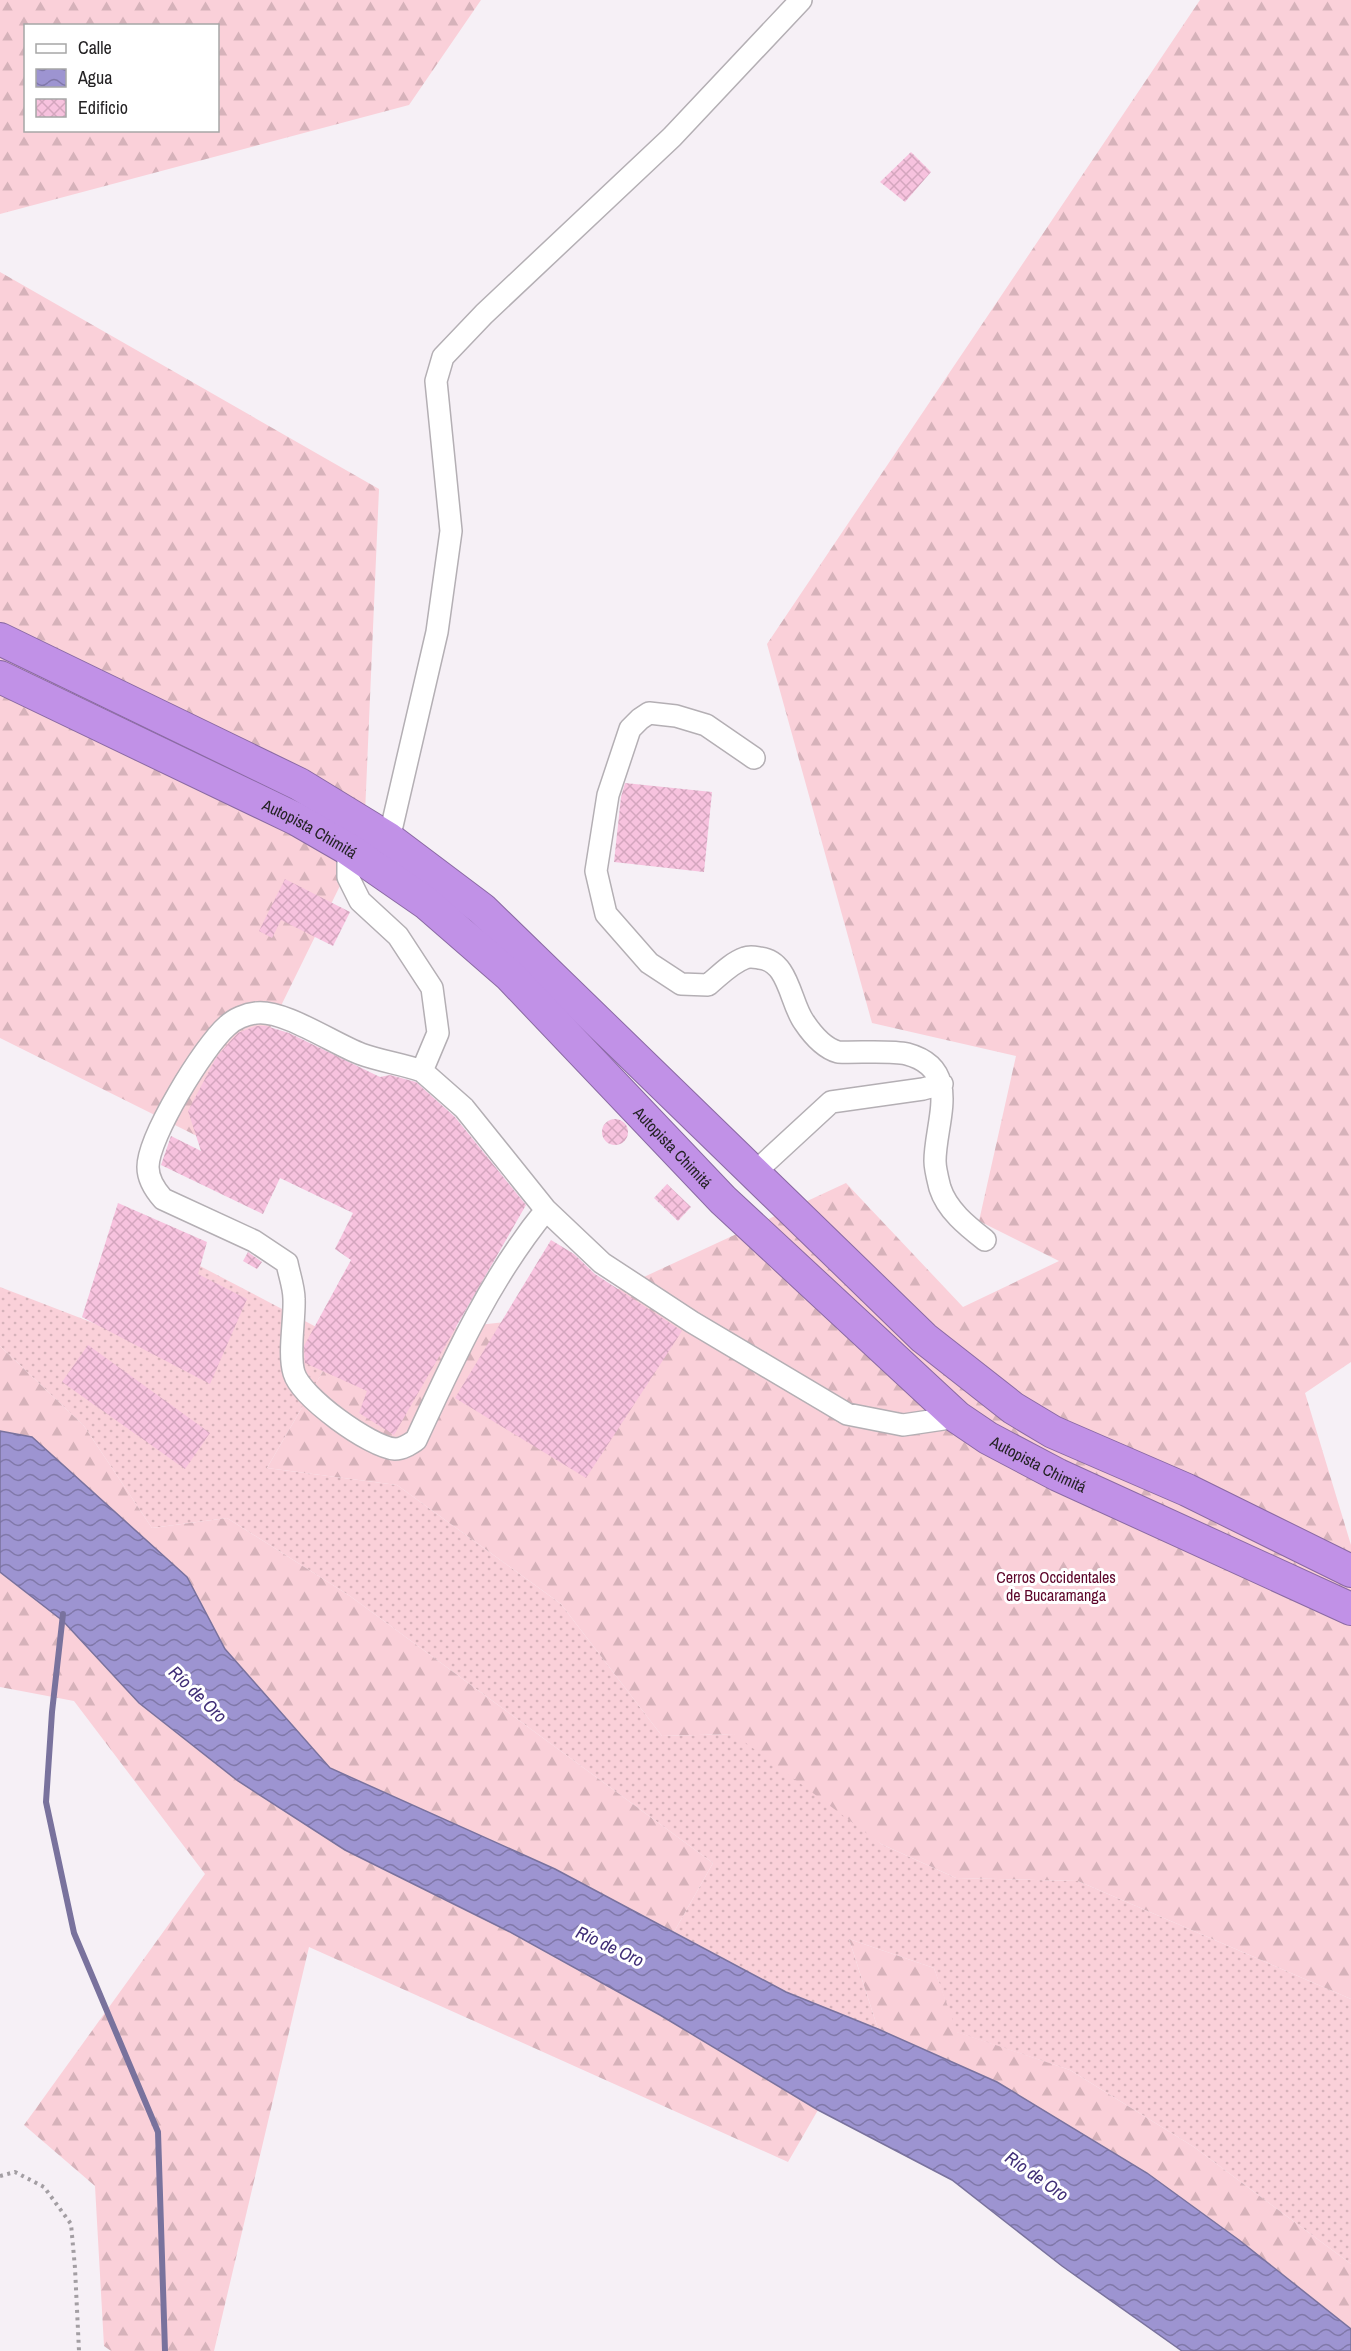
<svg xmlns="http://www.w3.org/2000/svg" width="1351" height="2351" font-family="'Archivo Narrow',sans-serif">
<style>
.grass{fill:url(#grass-dots)}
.forest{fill:url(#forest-firs);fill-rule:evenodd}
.water{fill:url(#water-waves);stroke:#79729d;stroke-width:1.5}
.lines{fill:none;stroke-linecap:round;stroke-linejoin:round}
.stream{stroke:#79729d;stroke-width:6}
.building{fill:url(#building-cross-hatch)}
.minor-casing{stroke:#b4afb4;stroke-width:24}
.highway-casing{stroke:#8a6aa3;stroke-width:34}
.path{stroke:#a39ea3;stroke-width:4;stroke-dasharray:3 4.5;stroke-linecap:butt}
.minor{stroke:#fff;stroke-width:21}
.highway{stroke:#c191e7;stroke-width:32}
.labels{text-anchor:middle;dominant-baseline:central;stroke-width:6;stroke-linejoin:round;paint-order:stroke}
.street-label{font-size:16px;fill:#242224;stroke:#fff}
.park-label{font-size:16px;fill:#5c052a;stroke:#fff}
.water-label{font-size:18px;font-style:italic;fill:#402e77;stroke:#fff}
</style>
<defs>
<pattern id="grass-dots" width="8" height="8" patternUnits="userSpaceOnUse" patternTransform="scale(1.5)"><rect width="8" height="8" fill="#fad0d9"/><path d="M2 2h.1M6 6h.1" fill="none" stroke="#d6b2ba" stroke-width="1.8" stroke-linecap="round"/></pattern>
<pattern id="forest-firs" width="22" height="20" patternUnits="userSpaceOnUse" patternTransform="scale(1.5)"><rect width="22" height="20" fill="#fad0d9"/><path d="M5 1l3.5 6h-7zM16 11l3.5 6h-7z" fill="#d6b2ba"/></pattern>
<pattern id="water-waves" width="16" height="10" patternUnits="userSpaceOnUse" patternTransform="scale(1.5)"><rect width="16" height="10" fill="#9d94d1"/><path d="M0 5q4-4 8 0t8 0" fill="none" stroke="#8078a9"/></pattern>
<pattern id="building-cross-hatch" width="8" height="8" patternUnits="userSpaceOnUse" patternTransform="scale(1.5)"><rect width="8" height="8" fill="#f7c2de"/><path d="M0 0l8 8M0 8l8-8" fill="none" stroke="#d4a6be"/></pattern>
</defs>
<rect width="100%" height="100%" fill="#f6f0f6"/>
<!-- grass -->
<path class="grass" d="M 141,1235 L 341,1340 L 267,1468 L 397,1485 L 561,1604 L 662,1736 L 734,1734 L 763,1741 L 881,1844 L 956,1878 L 1078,1881 L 1351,1999 L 1351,2264 L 1194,2147 L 1070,2070 L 956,2032 L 934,1968 L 849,1939 L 878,2029 L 786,1992 L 674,1932 L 713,1863 L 350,1596 L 227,1518 L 152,1528 L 84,1426 L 0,1346 L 0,1287 L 96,1324 Z"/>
<!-- forest -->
<path class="forest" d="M 0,0 L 481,0 L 409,105 L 0,214 ZM 26,26 L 218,26 L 218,130 L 26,130 Z
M 1200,0 L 1351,0 L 1351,1362 L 1305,1393 L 1351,1545 L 1351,1999 L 1078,1881 L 956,1878 L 881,1844 L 734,1734 L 662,1736 L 561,1604 L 397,1485 L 267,1468 L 341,1340 L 560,1316 L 846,1183 L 963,1307 L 1059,1261 L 979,1221 L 1016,1056 L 872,1023 L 767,644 Z
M 0,272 L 379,489 L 364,837 L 213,1144 L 0,1038 Z
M 0,1346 L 84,1426 L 152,1528 L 227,1518 L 350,1596 L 713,1863 L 674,1932 L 660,2015 L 818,2110 L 788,2162 L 309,1947 L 214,2351 L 111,2351 L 104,2346 L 95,2186 L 24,2125 L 205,1874 L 74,1701 L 0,1687 Z
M 849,1939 L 934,1968 L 957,2032 L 1070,2070 L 1194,2147 L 1351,2264 L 1351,2329 L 1239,2240 L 1147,2173 L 997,2082 L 878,2029 Z"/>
<!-- water -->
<path class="water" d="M 0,1431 L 32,1437 L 187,1577 L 225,1649 L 330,1768 L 555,1869 L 786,1992 L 878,2029 L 997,2082 L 1147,2173 L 1239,2240 L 1351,2329 L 1351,2351 L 1182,2351 L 1062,2266 L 952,2180 L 818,2110 L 660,2015 L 508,1931 L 345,1850 L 238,1781 L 139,1703 L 63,1621 L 0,1572 Z"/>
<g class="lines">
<!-- stream -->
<path class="stream" d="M 63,1614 L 52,1712 L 46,1802 L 74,1933 L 158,2132 L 165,2351"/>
</g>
<!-- building -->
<path class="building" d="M 911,152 L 931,172 L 905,202 L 880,182 Z
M 625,783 L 712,792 L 704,872 L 614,862 L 621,797 Z
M 285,879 L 350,912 L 333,946 L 281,920 L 272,938 L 259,931 Z
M 256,1026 L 266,1026 L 289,1033 L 380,1077 L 390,1075 L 416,1082 L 455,1117 L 526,1205 L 394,1435 L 359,1413 L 367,1391 L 305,1363 L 304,1346 L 351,1260 L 335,1249 L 353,1213 L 280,1178 L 263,1214 L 161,1165 L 171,1136 L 201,1151 L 188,1111 L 216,1058 L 227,1045 L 238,1033 Z
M602 1132a13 13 0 1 1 26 0a13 13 0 1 1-26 0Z
M 667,1184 L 691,1207 L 678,1221 L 654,1198 Z
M 118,1203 L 207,1242 L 198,1274 L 247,1299 L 210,1384 L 82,1317 Z
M 551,1240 L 574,1254 L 595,1274 L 682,1331 L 586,1478 L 455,1398 Z
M 248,1252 L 262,1262 L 257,1269 L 243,1261 Z
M 88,1345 L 210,1433 L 185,1469 L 62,1382 Z"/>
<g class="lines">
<defs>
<path id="minor" d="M 754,758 L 706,725 L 676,716 L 649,713 L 640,719 L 630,729 L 608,795 L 596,871 L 606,914 L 649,963 L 681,984 L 708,985 C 720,975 731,963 745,958 C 750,956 754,957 759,958 C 789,960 790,1003 804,1022 C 812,1034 824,1048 838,1052 C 856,1053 891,1050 907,1054 C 963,1069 935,1122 935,1161 C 935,1169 938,1180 940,1188 C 947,1210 967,1226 985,1240
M 389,839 L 437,632 L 451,531 L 436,381 L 443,357 L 484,314 L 672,137 L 801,0
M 348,849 L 348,877 L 360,901 L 398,936 L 432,988 L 438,1033 L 422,1071 C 402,1064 380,1061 361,1054 C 334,1044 283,1009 256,1013 C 246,1014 234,1019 227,1026 C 204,1046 148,1137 148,1167 C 148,1180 155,1190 163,1199 L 254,1241 L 287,1263 C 289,1274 294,1287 294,1299 C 295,1319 288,1354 294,1373 C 301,1397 370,1447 395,1449 C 403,1449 410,1444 416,1440 C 453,1360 490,1278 546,1210 L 602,1263 L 692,1322 L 847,1414 L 903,1425 L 957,1417
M 422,1071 L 464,1108 L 546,1210
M 754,1173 L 831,1102 L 923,1089 L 942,1084"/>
<g id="highway">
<path d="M 0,639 L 299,784 L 389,839 L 482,909 L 924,1338 L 1013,1408 L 1053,1432 L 1187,1490 L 1351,1571"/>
<path id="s1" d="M 0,677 L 296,819 L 348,849 L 426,903 L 510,976 L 723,1200 L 957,1417 L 988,1438 L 1058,1475 L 1351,1609"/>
</g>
</defs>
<!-- minor casing -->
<use href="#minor" class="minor-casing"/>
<!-- highway casing -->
<use href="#highway" class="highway-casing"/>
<!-- path -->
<path class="path" d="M 0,2176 L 15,2172 L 44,2187 L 71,2224 L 75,2268 L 79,2351"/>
<!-- minor -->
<use href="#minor" class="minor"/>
<!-- highway -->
<use href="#highway" class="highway"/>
</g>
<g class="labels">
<!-- street labels -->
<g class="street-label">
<text stroke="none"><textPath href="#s1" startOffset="345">Autopista Chimitá</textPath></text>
<text stroke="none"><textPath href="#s1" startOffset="831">Autopista Chimitá</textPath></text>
<text stroke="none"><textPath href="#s1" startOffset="1317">Autopista Chimitá</textPath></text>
</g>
<!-- park labels -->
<g class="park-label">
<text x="1056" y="1577">Cerros Occidentales<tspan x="1056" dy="18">de Bucaramanga</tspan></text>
</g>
<!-- water labels -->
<g class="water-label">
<text transform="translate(198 1694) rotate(44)">Río de Oro</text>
<text transform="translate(610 1946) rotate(25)">Río de Oro</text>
<text transform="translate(1037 2176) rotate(35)">Río de Oro</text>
</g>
</g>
<!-- legend -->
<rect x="24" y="24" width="195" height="108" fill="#ffffff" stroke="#a7a7a7" stroke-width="1.5"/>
<rect x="36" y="44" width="30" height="9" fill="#ffffff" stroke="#a7a7a7" stroke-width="1.5"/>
<text x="78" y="54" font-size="18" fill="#242224">Calle</text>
<rect x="36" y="69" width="30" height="18" fill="url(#water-waves)" stroke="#a7a7a7" stroke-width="1.5"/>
<text x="78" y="84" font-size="18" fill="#242224">Agua</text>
<rect x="36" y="99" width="30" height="18" fill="url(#building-cross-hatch)" stroke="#a7a7a7" stroke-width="1.5"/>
<text x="78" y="114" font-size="18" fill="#242224">Edificio</text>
</svg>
